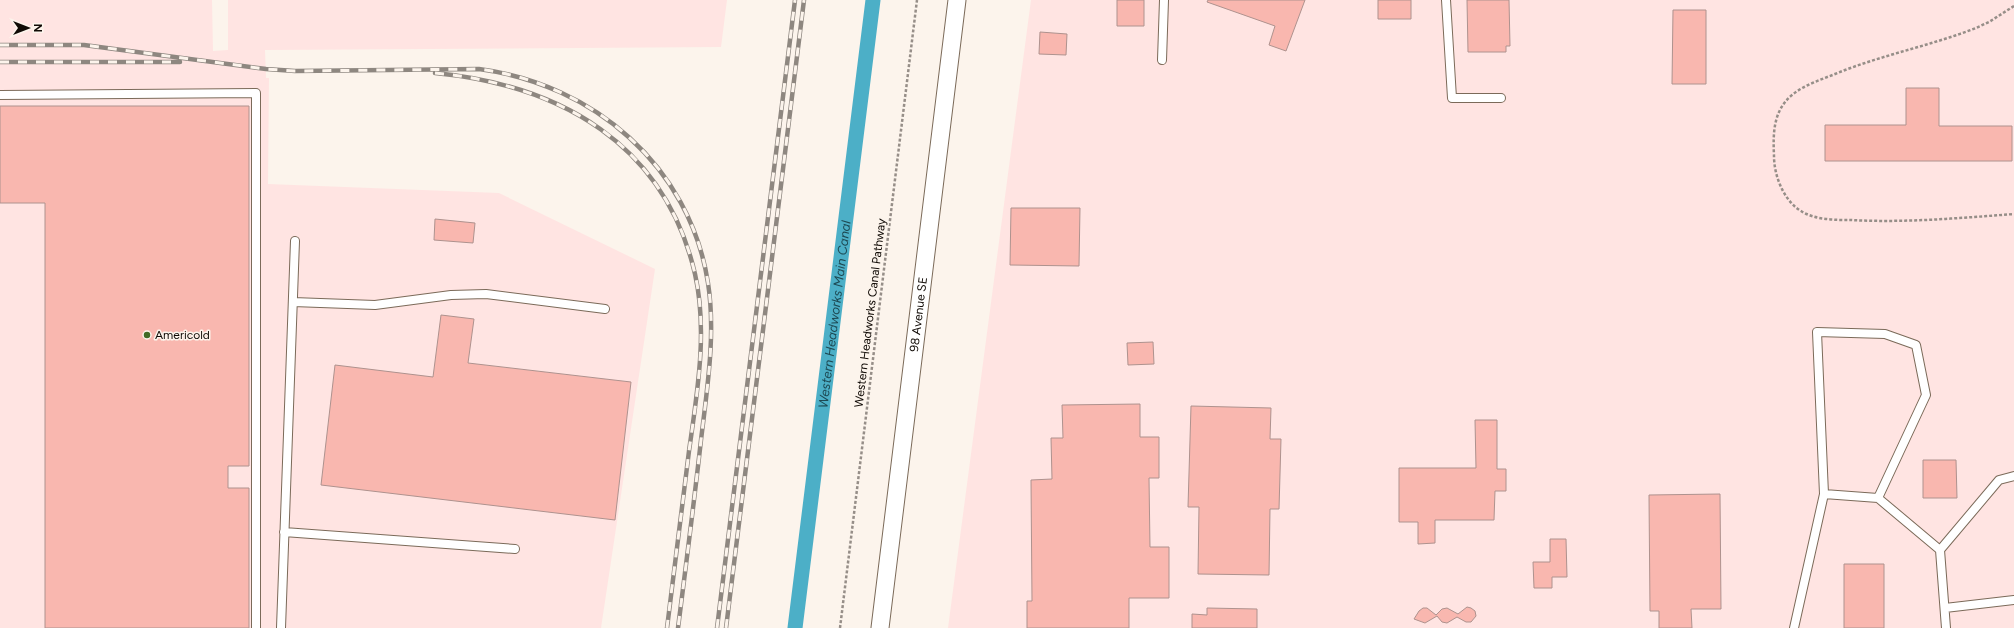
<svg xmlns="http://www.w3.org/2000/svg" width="2014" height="628" font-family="Figtree,sans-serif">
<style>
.industrial{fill:#ffe4e2}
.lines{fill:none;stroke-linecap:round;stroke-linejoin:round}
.canal{stroke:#4cafc7;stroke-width:15}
.building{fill:#f9b7af;stroke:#ae928e}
.lane-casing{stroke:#7b6a59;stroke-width:10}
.street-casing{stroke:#7b6a59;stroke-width:19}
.path{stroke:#968e88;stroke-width:2.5;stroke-dasharray:3 2;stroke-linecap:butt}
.lane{stroke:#fff;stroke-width:8}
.street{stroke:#fff;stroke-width:17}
.rail-casing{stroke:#8e8780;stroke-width:4.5}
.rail{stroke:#fcf4ec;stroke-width:3;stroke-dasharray:9;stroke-linecap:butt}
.poi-dot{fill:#416a26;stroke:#fcf4ec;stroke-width:1.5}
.labels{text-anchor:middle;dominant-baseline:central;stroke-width:3;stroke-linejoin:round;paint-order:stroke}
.street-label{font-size:12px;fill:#100a05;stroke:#fcf4ec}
.poi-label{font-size:12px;fill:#100a05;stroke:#fcf4ec;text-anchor:start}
.water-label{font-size:13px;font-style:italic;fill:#1d4953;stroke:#fcf4ec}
</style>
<rect width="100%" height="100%" fill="#fcf4ec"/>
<!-- industrial -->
<path class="industrial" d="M 0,0 L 212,0 L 213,51 L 228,50 L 228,0 L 727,0 L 721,47 L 265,50 L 266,78 L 269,78 L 268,184 L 499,193 L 655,269 L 601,628 L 0,628 Z
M 1031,0 L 2014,0 L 2014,628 L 948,628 Z"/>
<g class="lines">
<!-- canal -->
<path class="canal" id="s1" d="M 795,628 L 873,0"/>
</g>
<!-- building -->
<path class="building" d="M 1117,0 L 1144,0 L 1144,26 L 1117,26 Z
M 1208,0 L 1305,0 L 1286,51 L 1269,45 L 1275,26 L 1207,2 Z
M 1378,0 L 1411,0 L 1411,19 L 1378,19 Z
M 1467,0 L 1509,0 L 1510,46 L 1506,46 L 1506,52 L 1468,52 Z
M 1673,10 L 1706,10 L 1706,84 L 1672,84 Z
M 1040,32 L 1067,34 L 1066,55 L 1039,54 Z
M 1906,88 L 1939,88 L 1939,126 L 2012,126 L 2012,161 L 1825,161 L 1825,125 L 1906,125 Z
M 0,106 L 249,106 L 249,466 L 228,466 L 228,488 L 249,488 L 249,628 L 45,628 L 45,203 L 0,203 Z
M 1011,208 L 1080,208 L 1079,266 L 1010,265 Z
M 435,219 L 475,223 L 473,243 L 434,240 Z
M 441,315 L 474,319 L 468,363 L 631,382 L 615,520 L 321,485 L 335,365 L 433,377 Z
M 1153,342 L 1154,364 L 1128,365 L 1127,343 Z
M 1140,404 L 1140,437 L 1159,437 L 1159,478 L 1149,478 L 1150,547 L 1169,547 L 1169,598 L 1129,598 L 1129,628 L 1027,628 L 1027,601 L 1032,601 L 1031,480 L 1052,479 L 1051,438 L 1063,438 L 1062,405 Z
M 1191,406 L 1271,408 L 1270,439 L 1281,439 L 1279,509 L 1270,509 L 1269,575 L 1198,574 L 1199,507 L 1188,507 Z
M 1475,420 L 1497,420 L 1497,469 L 1506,469 L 1506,491 L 1495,491 L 1494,520 L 1435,520 L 1435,543 L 1418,544 L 1418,522 L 1399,522 L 1399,468 L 1476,468 Z
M 1923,460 L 1956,460 L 1957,498 L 1923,498 Z
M 1720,494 L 1721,609 L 1691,609 L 1692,628 L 1659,628 L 1659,611 L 1650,611 L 1649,495 Z
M 1550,539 L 1566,539 L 1567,577 L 1552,577 L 1552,588 L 1534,588 L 1533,562 L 1550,562 Z
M 1844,564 L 1884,564 L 1884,628 L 1844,628 Z
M 1467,607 L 1471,608 L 1475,611 L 1476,616 L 1471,622 L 1466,622 L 1457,617 L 1447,623 L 1442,622 L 1437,616 L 1425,623 L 1414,619 L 1419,611 L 1423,608 L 1427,608 L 1436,615 L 1442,609 L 1447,608 L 1458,614 Z
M 1207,608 L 1257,609 L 1257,628 L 1192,628 L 1192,614 L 1207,615 Z"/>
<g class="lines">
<defs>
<path id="lane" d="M 1446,0 L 1452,98 L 1501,98
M 1162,60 L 1164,0
M 0,95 L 256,93 L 256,628
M 293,302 L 375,305 L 451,295 L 486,294 L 605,309
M 1824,494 L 1817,332 L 1885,334 L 1916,345 L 1926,395 L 1878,498
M 284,532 L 515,549
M 1940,550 L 1999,480 L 2014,476
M 1945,608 L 2014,600
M 281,628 L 295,241
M 1794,628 L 1824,494 L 1878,498 L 1940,550 L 1946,628"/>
<g id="street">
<path id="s2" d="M 880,628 L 957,0"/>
</g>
</defs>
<!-- lane casing -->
<use href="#lane" class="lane-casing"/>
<!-- street casing -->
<use href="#street" class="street-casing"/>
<!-- path -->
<path class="path" d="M 2014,6 L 1989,22 L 1976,28 C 1930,46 1881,55 1835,74 C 1820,80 1804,85 1792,95 C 1773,111 1773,133 1774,156 C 1774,176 1784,201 1801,211 C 1815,220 1835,220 1851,220 C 1905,223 1960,218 2014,214
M 840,628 L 917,0"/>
<!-- lane -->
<use href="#lane" class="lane"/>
<!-- street -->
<use href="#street" class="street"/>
<defs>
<path id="rail" d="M 0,45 L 84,45 L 266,69 L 295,71 L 479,69 C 593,84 690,166 708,283 C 716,334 707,389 701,440 C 694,503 686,565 678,628
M 0,62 L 180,62
M 435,73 C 560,85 665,144 695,274 C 708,331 697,394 689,451 C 682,510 674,569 667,628
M 717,628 L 795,0
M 726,628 L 804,0"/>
</defs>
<!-- rail casing -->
<use href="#rail" class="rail-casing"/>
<!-- rail -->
<use href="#rail" class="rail"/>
</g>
<!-- markers -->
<circle class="poi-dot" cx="147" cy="335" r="4"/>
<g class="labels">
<!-- street labels -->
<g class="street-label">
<text transform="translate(870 313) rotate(-83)">Western Headworks Canal Pathway</text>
<text stroke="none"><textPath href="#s2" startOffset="316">98 Avenue SE</textPath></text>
</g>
<!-- poi labels -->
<g class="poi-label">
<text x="155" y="335">Americold</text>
</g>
<!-- water labels -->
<g class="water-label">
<text stroke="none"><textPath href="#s1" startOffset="316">Western Headworks Main Canal</textPath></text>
</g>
</g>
<!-- north arrow -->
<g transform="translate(28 28) rotate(90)" stroke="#fcf4ec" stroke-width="3" paint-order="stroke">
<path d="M0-3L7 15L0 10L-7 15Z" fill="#100a05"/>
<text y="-6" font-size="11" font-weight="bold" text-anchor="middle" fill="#100a05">N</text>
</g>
</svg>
